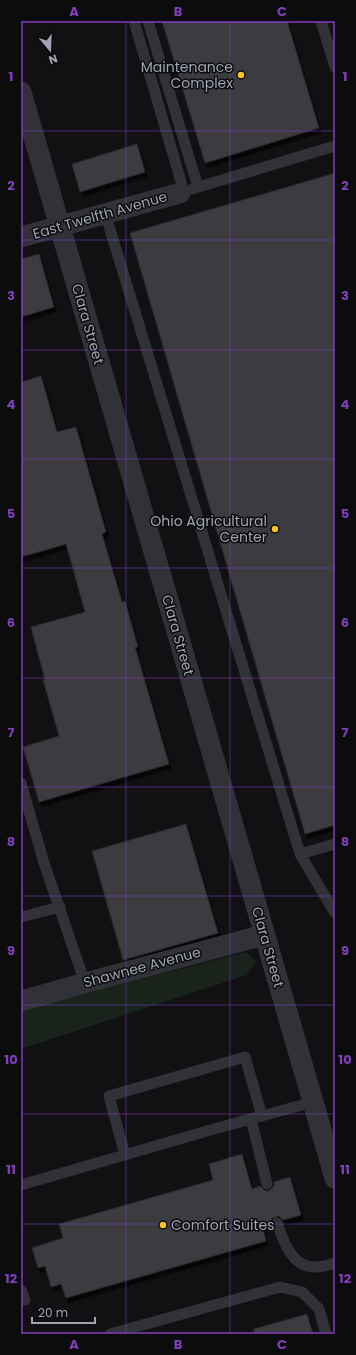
<svg xmlns="http://www.w3.org/2000/svg" width="356" height="1355" font-family="Poppins,sans-serif">
<style>
.green{fill:#1a221c}
.building{fill:#3a3a40;stroke:#2b2a2e;filter:url(#shadow)}
.lines{fill:none;stroke-linecap:round;stroke-linejoin:round}
.service{stroke:#313238;stroke-width:11}
.minor{stroke:#313238;stroke-width:21}
.grid{fill:none;stroke:#813ebe;stroke-width:1;stroke-opacity:0.55}
.poi-dot{fill:#ffc11c;stroke:#0c0c0d;stroke-width:1.5}
.labels{text-anchor:middle;dominant-baseline:central;stroke-width:3;stroke-linejoin:round;paint-order:stroke}
.poi-label{font-size:14px;fill:#a0a5b5;stroke:#0c0c0d;text-anchor:end}
.street-label{font-size:14px;fill:#a0a5b5;stroke:#0c0c0d}
.neatline{fill:none;stroke:#813ebe;stroke-width:1.5}
.grid-label{font-size:13px;text-anchor:middle;font-weight:bold;fill:#813ebe}
</style>
<defs>
<filter id="shadow"><feDropShadow dx="2.5" dy="4.5" stdDeviation="0" flood-color="#0009"/></filter>
</defs>
<rect width="100%" height="100%" fill="#111012"/>
<!-- green -->
<path class="green" d="M 246,952 L 256,961 L 247,975 L 21,1049 L 21,1010 Z"/>
<!-- building -->
<path class="building" d="M 162,21 L 287,21 L 319,128 L 205,163 Z
M 137,144 L 145,172 L 80,192 L 72,164 Z
M 335,173 L 335,825 L 305,834 L 130,233 Z
M 39,254 L 54,307 L 21,317 L 21,259 Z
M 41,376 L 57,432 L 76,427 L 106,532 L 102,534 L 122,602 L 125,601 L 138,647 L 135,647 L 169,764 L 39,802 L 23,747 L 59,736 L 43,680 L 45,680 L 31,627 L 85,612 L 66,544 L 21,557 L 21,382 Z
M 186,824 L 218,933 L 123,960 L 92,851 Z
M 242,1154 L 252,1189 L 260,1186 L 265,1191 L 269,1191 L 274,1186 L 274,1182 L 290,1177 L 301,1215 L 283,1220 L 279,1216 L 272,1218 L 270,1224 L 262,1226 L 266,1241 L 66,1298 L 61,1284 L 51,1287 L 45,1266 L 38,1268 L 32,1248 L 63,1238 L 59,1224 L 213,1180 L 209,1164 Z
M 307,1314 L 313,1334 L 254,1334 L 254,1329 Z"/>
<g class="lines">
<!-- service -->
<path class="service" d="M 134,21 L 182,185 L 180,193
M 148,21 L 198,187
M 321,21 L 335,67
M 192,189 L 335,146
M 105,213 L 300,854 L 335,913
M 21,783 L 44,863 L 85,983
M 300,854 L 335,844
M 21,917 L 60,907
M 251,1119 L 267,1184
M 125,1155 L 109,1096 L 245,1057 L 262,1116
M 21,1185 L 214,1129 L 313,1102
M 277,1223 C 284,1242 292,1268 316,1267 C 322,1267 329,1265 335,1263
M 21,1290 L 25,1300
M 110,1334 L 280,1287 L 302,1292 L 319,1309 L 326,1334"/>
<!-- minor -->
<path class="minor" d="M 21,92 L 335,1178
M 21,237 L 180,193
M 21,1001 L 85,983 L 264,935"/>
</g>
<!-- grid -->
<path class="grid" d="M 126,21 L 126,1334M 230,21 L 230,1334M 21,131 L 335,131M 21,240 L 335,240M 21,350 L 335,350M 21,459 L 335,459M 21,568 L 335,568M 21,678 L 335,678M 21,787 L 335,787M 21,896 L 335,896M 21,1005 L 335,1005M 21,1114 L 335,1114M 21,1224 L 335,1224"/>
<!-- markers -->
<g class="poi-dot">
<circle cx="241" cy="75" r="4"/>
<circle cx="275" cy="529" r="4"/>
<circle cx="163" cy="1225" r="4"/>
</g>
<g class="labels">
<!-- poi labels -->
<g class="poi-label">
<text x="233" y="67">Maintenance<tspan x="233" dy="16">Complex</tspan></text>
<text x="267" y="521">Ohio Agricultural<tspan x="267" dy="16">Center</tspan></text>
<text x="171" y="1225" text-anchor="start">Comfort Suites</text>
</g>
<!-- street labels -->
<g class="street-label">
<text transform="translate(100 215) rotate(-16)">East Twelfth Avenue</text>
<text transform="translate(88 324) rotate(74)">Clara Street</text>
<text transform="translate(178 635) rotate(74)">Clara Street</text>
<text transform="translate(268 947) rotate(74)">Clara Street</text>
<text transform="translate(142 967) rotate(-15)">Shawnee Avenue</text>
</g>
</g>
<!-- border -->
<rect width="356" height="1355" fill="none" stroke="#0c0c0d" stroke-width="44"/>
<!-- north arrow -->
<g transform="translate(50 50) rotate(161)" stroke="#0c0c0d" stroke-width="3" paint-order="stroke">
<path d="M0-3L7 15L0 10L-7 15Z" fill="#a0a5b5"/>
<text y="-6" font-size="11" font-weight="bold" text-anchor="middle" fill="#a0a5b5">N</text>
</g>
<!-- scale -->
<path d="M32 1317v6h63v-6" fill="none" stroke="#a0a5b5" stroke-width="2"/>
<text x="38" y="1317" font-size="12" fill="#a0a5b5" stroke="#0c0c0d" stroke-width="3" paint-order="stroke">20 m</text>
<rect x="22" y="22" width="312" height="1311" class="neatline"/>
<g class="grid-label">
<text x="74" y="16">A</text>
<text x="178" y="16">B</text>
<text x="282" y="16">C</text>
<text x="11" y="81">1</text>
<text x="345" y="81">1</text>
<text x="11" y="190">2</text>
<text x="345" y="190">2</text>
<text x="11" y="300">3</text>
<text x="345" y="300">3</text>
<text x="11" y="409">4</text>
<text x="345" y="409">4</text>
<text x="11" y="518">5</text>
<text x="345" y="518">5</text>
<text x="11" y="627">6</text>
<text x="345" y="627">6</text>
<text x="11" y="737">7</text>
<text x="345" y="737">7</text>
<text x="11" y="846">8</text>
<text x="345" y="846">8</text>
<text x="11" y="955">9</text>
<text x="345" y="955">9</text>
<text x="11" y="1064">10</text>
<text x="345" y="1064">10</text>
<text x="11" y="1174">11</text>
<text x="345" y="1174">11</text>
<text x="11" y="1283">12</text>
<text x="345" y="1283">12</text>
<text x="74" y="1349">A</text>
<text x="178" y="1349">B</text>
<text x="282" y="1349">C</text>
</g>
</svg>
